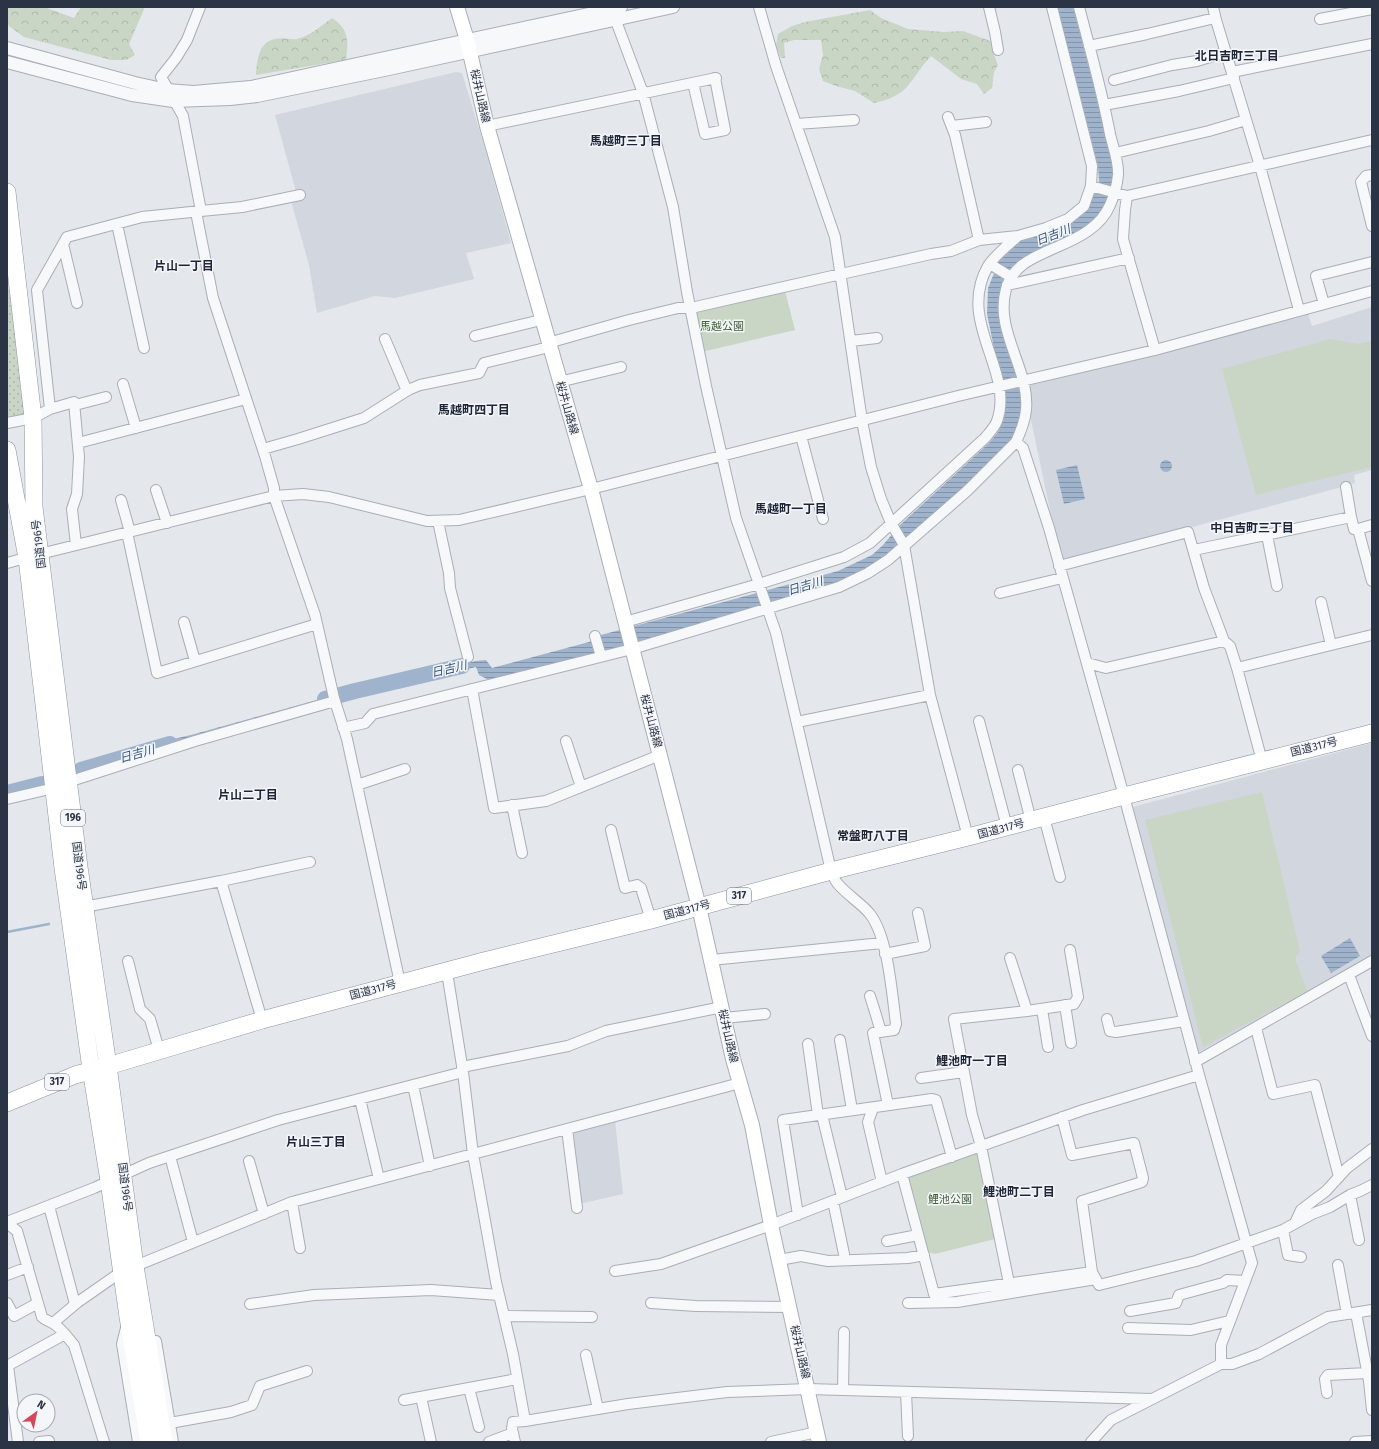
<svg xmlns="http://www.w3.org/2000/svg" width="1379" height="1449" font-family="'Fira Sans','Noto Sans JP',sans-serif">
<style>
.built{fill:#d2d6de}
.grass{fill:url(#grass-dots)}
.forest{fill:url(#forest-crowns)}
.green{fill:#c9d6c5}
.water{fill:url(#water-rules)}
.lines{fill:none;stroke-linecap:round;stroke-linejoin:round}
.stream{stroke:#9fb4cc;stroke-width:2.5}
.river{stroke:#9fb4cc;stroke-width:16}
.minor-casing{stroke:#a9aeb7;stroke-width:12}
.tertiary-casing{stroke:#a9aeb7;stroke-width:14}
.secondary-casing{stroke:#a9aeb7;stroke-width:16}
.trunk-casing{stroke:#8b94a3;stroke-width:18}
.minor{stroke:#f7f8fa;stroke-width:10}
.tertiary{stroke:#f7f8fa;stroke-width:12}
.secondary{stroke:#fff;stroke-width:14}
.trunk{stroke:#fff;stroke-width:17}
.labels{text-anchor:middle;dominant-baseline:central;stroke-width:3;stroke-linejoin:round;paint-order:stroke}
.shield{fill:#f4f6f9;stroke:#676e7b;stroke-width:1}
.shield-label{font-size:10px;font-weight:bold;fill:#2b3445}
.street-label{font-size:11px;fill:#2b3445;stroke:#f4f6f9}
.park-label{font-size:11px;fill:#3f6138;stroke:#f4f6f9}
.neighbourhood-label{font-size:12px;font-weight:bold;fill:#1d2536;stroke:#f4f6f9}
.water-label{font-size:12px;font-style:italic;fill:#34527a;stroke:#f4f6f9}
</style>
<defs>
<pattern id="grass-dots" width="8" height="8" patternUnits="userSpaceOnUse"><rect width="8" height="8" fill="#c9d6c5"/><path d="M2 2h.1M6 6h.1" fill="none" stroke="#adb8ab" stroke-width="1.8" stroke-linecap="round"/></pattern>
<pattern id="forest-crowns" width="20" height="18" patternUnits="userSpaceOnUse"><rect width="20" height="18" fill="#c9d6c5"/><path d="M2 6a3 3 0 1 1 6 0M12 15a3 3 0 1 1 6 0" fill="none" stroke="#adb8ab"/></pattern>
<pattern id="water-rules" width="6" height="5" patternUnits="userSpaceOnUse"><rect width="6" height="5" fill="#9fb4cc"/><path d="M0 2.5h6" fill="none" stroke="#8293a7"/></pattern>
</defs>
<rect width="100%" height="100%" fill="#e4e7ec"/>
<!-- built -->
<path class="built" d="M 456,72 L 462,73 L 486,152 L 511,243 L 466,253 L 474,279 L 395,298 L 375,296 L 317,313 L 309,265 L 291,201 L 298,199 L 275,115 Z
M 1372,307 L 1372,470 L 1354,475 L 1355,483 L 1342,487 L 1061,562 L 1024,387 L 1307,311 L 1312,326 Z
M 1372,743 L 1372,958 L 1195,1054 L 1129,808 Z
M 615,1120 L 623,1194 L 579,1204 L 569,1132 Z"/>
<!-- grass -->
<path class="grass" d="M 7,278 L 27,400 L 26,419 L 16,421 L 7,415 Z"/>
<!-- forest -->
<path class="forest" d="M 7,7 L 44,7 L 74,18 L 81,7 L 145,7 L 129,44 L 135,55 L 126,60 L 111,60 L 24,37 L 9,26 L 7,22 Z
M 870,10 L 881,18 L 908,29 L 944,32 L 963,31 L 993,42 L 994,55 L 998,65 L 994,72 L 992,88 L 984,94 L 977,84 L 961,79 L 931,56 C 909,80 910,96 874,103 L 855,91 L 836,86 L 823,81 L 819,69 L 823,55 L 821,40 L 794,40 L 784,43 L 785,58 L 781,58 L 776,45 L 778,34 L 792,26 L 805,22 Z
M 332,18 C 350,30 348,41 346,60 L 256,75 C 257,62 258,42 275,39 C 282,37 290,40 297,39 C 310,36 321,26 332,18 Z"/>
<!-- green -->
<path class="green" d="M 785,291 L 795,330 L 702,352 L 695,311 Z
M 1330,339 L 1358,344 L 1372,341 L 1372,467 L 1256,495 L 1222,369 Z
M 1262,792 L 1300,951 L 1295,958 L 1307,991 L 1203,1047 L 1145,820 Z
M 976,1152 L 995,1239 L 935,1254 L 928,1252 L 907,1176 Z"/>
<!-- water -->
<path class="water" d="M 1057,7 L 1073,7 L 1106,132 L 1114,167 L 1112,186 L 1103,210 L 1091,225 L 1079,233 L 1037,250 L 1021,260 L 1010,269 L 1003,286 L 1017,375 L 1016,379 L 1021,391 L 1024,408 L 1015,434 L 1008,445 L 967,485 L 884,559 L 843,582 L 643,642 L 489,680 L 479,675 L 476,667 L 325,701 L 91,767 L 90,764 L 138,747 L 191,735 L 317,700 L 443,671 L 475,661 L 486,660 L 492,668 L 589,642 L 601,635 L 838,571 L 872,555 L 883,545 L 900,525 L 990,442 L 998,432 L 1004,419 L 1005,402 L 987,314 L 988,288 L 999,261 L 1022,240 L 1066,224 L 1083,215 L 1099,183 L 1098,166 Z
M1160 466a6 6 0 1 1 12 0a6 6 0 1 1-12 0Z
M 1077,465 L 1085,499 L 1064,504 L 1056,470 Z
M 1350,938 L 1360,956 L 1331,973 L 1321,956 Z"/>
<g class="lines">
<!-- stream -->
<path class="stream" d="M 7,932 L 49,924"/>
<!-- river -->
<path class="river" d="M 325,699 L 355,691 L 462,666
M 81,770 L 170,744
M 7,793 L 42,784"/>
<defs>
<path id="minor" d="M 759,7 L 776,66 L 835,237 L 862,421 L 871,467 L 881,499 L 891,523 L 904,545 L 930,695 L 968,837
M 989,7 L 995,32 L 998,50
M 1079,7 C 1090,49 1102,91 1110,134 C 1113,147 1119,162 1118,175 C 1117,185 1114,196 1110,205 C 1101,227 1078,238 1057,247 C 1035,257 1013,264 1006,289 C 994,331 1030,369 1026,410 C 1025,421 1021,431 1016,442 L 1023,448 L 1049,528 L 1124,796 L 1199,1075 L 1252,1263 L 1221,1345 L 1221,1364
M 1213,7 L 1216,20 L 1260,166 L 1299,310
M 613,13 L 643,93 L 673,207 L 687,292 L 706,386 L 736,518 L 776,633 L 831,871 C 833,875 835,881 838,884 C 847,895 861,903 870,914 C 888,937 892,994 896,1024 L 894,1030 L 873,1033 L 888,1105
M 1320,19 L 1372,9
M 1089,46 L 1147,34 L 1215,18
M 1232,72 L 1372,44
M 1114,80 L 1172,65 L 1197,61 L 1226,52
M 693,83 L 705,134 L 725,130 L 715,78
M 1104,105 L 1179,91 L 1234,78
M 948,117 L 955,135 L 979,240
M 796,124 L 854,120
M 487,126 L 716,78
M 952,126 L 986,122
M 1115,153 L 1209,131 L 1246,120
M 1372,175 L 1366,176 L 1361,182 L 1372,226
M 1091,186 L 1127,196 L 1372,140
M 1127,196 L 1125,210 L 1123,239 L 1155,350
M 201,211 L 242,207 L 300,195
M 196,212 L 213,298 L 265,456 L 274,488 L 274,496 L 315,615 L 334,698 L 347,739 L 400,983
M 117,224 L 144,348
M 63,244 L 77,303
M 990,264 L 1011,277
M 1007,285 L 1129,258
M 1324,304 L 1316,276 L 1372,262
M 475,336 L 541,320
M 385,339 L 407,391
M 851,341 L 877,338
M 548,343 L 629,320 L 678,308 L 691,308 L 841,274 L 931,254 L 951,251 L 979,240 L 1018,236 L 1046,228 L 1068,219 L 1084,206 L 1091,186 L 1092,166 L 1052,7
M 559,382 L 621,367
M 123,384 L 136,428
M 75,405 L 106,397
M 50,409 L 74,402 L 79,457 L 77,494 L 72,509 L 76,545
M 7,423 L 33,418 L 50,409 L 37,290 L 67,237 L 142,217 L 201,211 L 183,116 L 161,77 L 176,58 L 187,40 L 200,7
M 801,436 L 823,519
M 78,443 L 246,399
M 263,449 L 298,439 L 364,418 L 408,390 L 420,385 L 479,373 L 484,363 L 549,347
M 156,490 L 167,523
M 121,500 L 130,532
M 1351,517 L 1354,529 L 1358,529 L 1372,581
M 438,521 L 449,573 L 450,588 L 468,657
M 1358,529 L 1372,525
M 127,532 L 157,673 L 317,624
M 1267,535 L 1277,586
M 1194,550 L 1351,517 L 1346,487
M 7,563 L 40,554 L 274,496 L 303,494 L 329,497 L 427,521 L 459,520 L 591,489 L 958,396 L 1155,350 L 1372,291
M 1059,566 L 1188,532 L 1204,588 L 1224,641 L 1230,646 L 1237,668 L 1262,761
M 1000,593 L 1062,578
M 1321,602 L 1331,645
M 184,622 L 195,661
M 625,622 L 759,584 L 844,557 L 870,543 L 985,438 C 989,433 995,427 997,421 C 1015,371 956,322 988,266 C 995,255 1008,245 1018,236
M 595,636 L 601,656
M 1087,663 L 1106,668 L 1224,641
M 1237,668 L 1372,635
M 472,689 L 494,808 L 546,801 L 660,755
M 979,721 L 1007,827
M 797,722 L 930,695
M 343,728 L 365,723 L 373,714 L 632,649 L 839,587 L 868,573 L 888,560 L 967,491 L 1016,442
M 566,741 L 581,787
M 1018,770 L 1031,821
M 68,782 L 195,741 L 335,701
M 357,785 L 405,769
M 7,799 L 54,788
M 512,805 L 522,853
M 1044,817 L 1060,877
M 611,830 L 625,888 L 637,885 L 641,888 L 651,920
M 84,907 L 221,881
M 885,954 L 925,946 L 918,913
M 1010,958 L 1027,1011 L 954,1019 L 972,1115 L 981,1146 L 1011,1293
M 711,960 L 882,943
M 128,961 L 140,1009 L 150,1019 L 159,1050
M 447,972 L 463,1072 L 473,1154 L 496,1282 L 513,1354 L 525,1421 L 628,1404 L 727,1392 L 808,1389 L 1152,1399
M 1349,975 L 1372,1036
M 870,996 L 876,1015 L 881,1032
M 1065,1005 L 1071,1043
M 1042,1009 L 1048,1047
M 1027,1011 L 1074,1004 L 1078,997 L 1070,950
M 724,1018 L 765,1014
M 1107,1019 L 1110,1031 L 1116,1032 L 1184,1021
M 262,1020 L 221,881 L 310,862
M 1256,1028 L 1273,1094 L 1315,1085 L 1339,1177
M 840,1040 L 852,1110
M 808,1044 L 818,1115
M 1195,1062 L 1372,961
M 462,1067 L 568,1046 L 606,1031 L 722,1007
M 921,1078 L 964,1072
M 413,1085 L 430,1166
M 360,1099 L 379,1179
M 873,1108 L 868,1122 L 882,1182
M 822,1115 L 842,1197
M 1062,1117 L 1072,1155 L 1134,1143 L 1143,1178 L 1142,1182 L 1082,1201 L 1092,1272
M 567,1129 L 577,1208
M 170,1156 L 193,1242
M 249,1161 L 264,1214
M 902,1174 L 934,1294 L 1092,1272 L 1099,1285 L 1196,1261 L 1283,1230 L 1312,1214 L 1330,1207 L 1350,1195 L 1360,1191 L 1372,1185
M 1350,1195 L 1359,1240
M 833,1201 L 844,1254
M 292,1202 L 300,1248
M 49,1206 L 75,1304
M 798,1215 L 783,1120 L 932,1099 L 936,1100 L 952,1157
M 7,1222 L 94,1188 L 149,1163 L 278,1120 L 463,1072
M 7,1223 L 17,1231 L 42,1317 C 46,1321 50,1321 54,1324 C 62,1329 68,1338 74,1345 L 104,1442
M 1295,1223 L 1301,1210 L 1326,1191 L 1347,1168 L 1372,1149
M 1283,1230 L 1288,1255 L 1301,1257
M 887,1241 L 918,1235
M 779,1260 L 801,1256 L 828,1261 L 908,1258 L 924,1255
M 1338,1265 L 1347,1314
M 615,1271 L 661,1264 L 771,1225 L 902,1174 L 1083,1110 L 1199,1075
M 7,1275 L 28,1267
M 7,1303 L 14,1316 L 38,1303
M 651,1303 L 696,1306 L 790,1307
M 908,1303 L 957,1302 L 1096,1279
M 250,1304 L 314,1295 L 431,1290 L 499,1295
M 1130,1311 L 1176,1303 L 1179,1295 L 1223,1283 L 1227,1280 L 1245,1281
M 1356,1313 L 1369,1381 L 1372,1410
M 504,1316 L 592,1317
M 53,1323 L 78,1302 L 121,1272 L 292,1202 L 740,1083
M 126,1328 L 122,1344 L 138,1442
M 1128,1328 L 1191,1330 L 1229,1321
M 156,1341 L 173,1442
M 586,1355 L 598,1409
M 7,1366 L 65,1334
M 8,1366 L 18,1442
M 469,1388 L 479,1427
M 843,1390 L 844,1332
M 906,1392 L 908,1436
M 1327,1393 L 1325,1379 L 1328,1375 L 1367,1373
M 421,1397 L 431,1442
M 404,1400 L 517,1379
M 170,1423 L 231,1412 L 252,1405 L 260,1386 L 307,1371
M 39,1442 L 49,1441
M 489,1442 L 513,1433
M 515,1442 L 512,1429 L 513,1422 L 525,1421
M 771,1442 L 817,1432
M 1091,1442 L 1111,1420 L 1221,1364 L 1232,1364 L 1259,1354 L 1328,1317 L 1372,1310
M 1355,1442 L 1372,1441"/>
<path id="tertiary" d="M 7,48 L 135,83 L 167,90 L 193,92 L 251,87 L 621,7
M 7,62 L 132,95 L 173,101 L 230,99 L 257,96 L 389,69 L 673,7"/>
<path id="secondary" d="M 457,7 L 467,40 L 487,126 L 591,489 L 699,907 L 733,1059 L 752,1125 L 771,1225 L 819,1442"/>
<path id="trunk" d="M 7,192 L 33,418 L 34,507 L 79,867 L 108,1066 L 135,1266 L 164,1442
M 7,450 L 27,558 L 63,868 L 91,1069 L 109,1181 L 128,1317 L 149,1442
M 7,1103 L 75,1075 L 108,1066 L 262,1020 L 484,961 L 651,920 L 831,871 L 968,837 L 1124,796 L 1372,733"/>
</defs>
<!-- minor casing -->
<use href="#minor" class="minor-casing"/>
<!-- tertiary casing -->
<use href="#tertiary" class="tertiary-casing"/>
<!-- secondary casing -->
<use href="#secondary" class="secondary-casing"/>
<!-- trunk casing -->
<use href="#trunk" class="trunk-casing"/>
<!-- minor -->
<use href="#minor" class="minor"/>
<!-- tertiary -->
<use href="#tertiary" class="tertiary"/>
<!-- secondary -->
<use href="#secondary" class="secondary"/>
<!-- trunk -->
<use href="#trunk" class="trunk"/>
</g>
<g class="labels">
<!-- shield labels -->
<g class="shield">
<rect x="61" y="810" width="24" height="16" rx="3"/>
<rect x="727" y="888" width="24" height="16" rx="3"/>
<rect x="45" y="1074" width="24" height="16" rx="3"/>
</g>
<g class="shield-label">
<text x="73" y="818">196</text>
<text x="739" y="896">317</text>
<text x="57" y="1082">317</text>
</g>
<!-- street labels -->
<g class="street-label">
<text transform="translate(480 96) rotate(77)">桜井山路線</text>
<text transform="translate(567 408) rotate(74)">桜井山路線</text>
<text transform="translate(39 544) rotate(-97)">国道196号</text>
<text transform="translate(651 721) rotate(75)">桜井山路線</text>
<text transform="translate(1314 747) rotate(-14)">国道317号</text>
<text transform="translate(1001 829) rotate(-15)">国道317号</text>
<text transform="translate(79 866) rotate(83)">国道196号</text>
<text transform="translate(687 910) rotate(-15)">国道317号</text>
<text transform="translate(373 990) rotate(-15)">国道317号</text>
<text transform="translate(728 1036) rotate(77)">桜井山路線</text>
<text transform="translate(125 1187) rotate(83)">国道196号</text>
<text transform="translate(800 1352) rotate(77)">桜井山路線</text>
</g>
<!-- park labels -->
<g class="park-label">
<text x="722" y="326">馬越公園</text>
<text x="950" y="1199">鯉池公園</text>
</g>
<!-- neighbourhood labels -->
<g class="neighbourhood-label">
<text x="1237" y="56">北日吉町三丁目</text>
<text x="626" y="141">馬越町三丁目</text>
<text x="184" y="266">片山一丁目</text>
<text x="474" y="410">馬越町四丁目</text>
<text x="791" y="509">馬越町一丁目</text>
<text x="1252" y="528">中日吉町三丁目</text>
<text x="248" y="795">片山二丁目</text>
<text x="873" y="836">常盤町八丁目</text>
<text x="972" y="1061">鯉池町一丁目</text>
<text x="316" y="1142">片山三丁目</text>
<text x="1019" y="1192">鯉池町二丁目</text>
</g>
<!-- water labels -->
<g class="water-label">
<text transform="translate(1053 235) rotate(-21)">日吉川</text>
<text transform="translate(805 586) rotate(-17)">日吉川</text>
<text transform="translate(449 669) rotate(-13)">日吉川</text>
<text transform="translate(137 754) rotate(-16)">日吉川</text>
</g>
</g>
<!-- border -->
<rect width="1379" height="1449" fill="none" stroke="#2b3445" stroke-width="16"/>
<!-- north arrow -->
<g transform="translate(36 1413) rotate(33)"><circle r="19" fill="#f4f6f9" stroke="#a4a8b1"/>
<path d="M0-3L7 15L0 10L-7 15Z" fill="#d1495b"/>
<text y="-6" font-size="11" font-weight="bold" text-anchor="middle" fill="#2b3445">N</text>
</g>
</svg>
